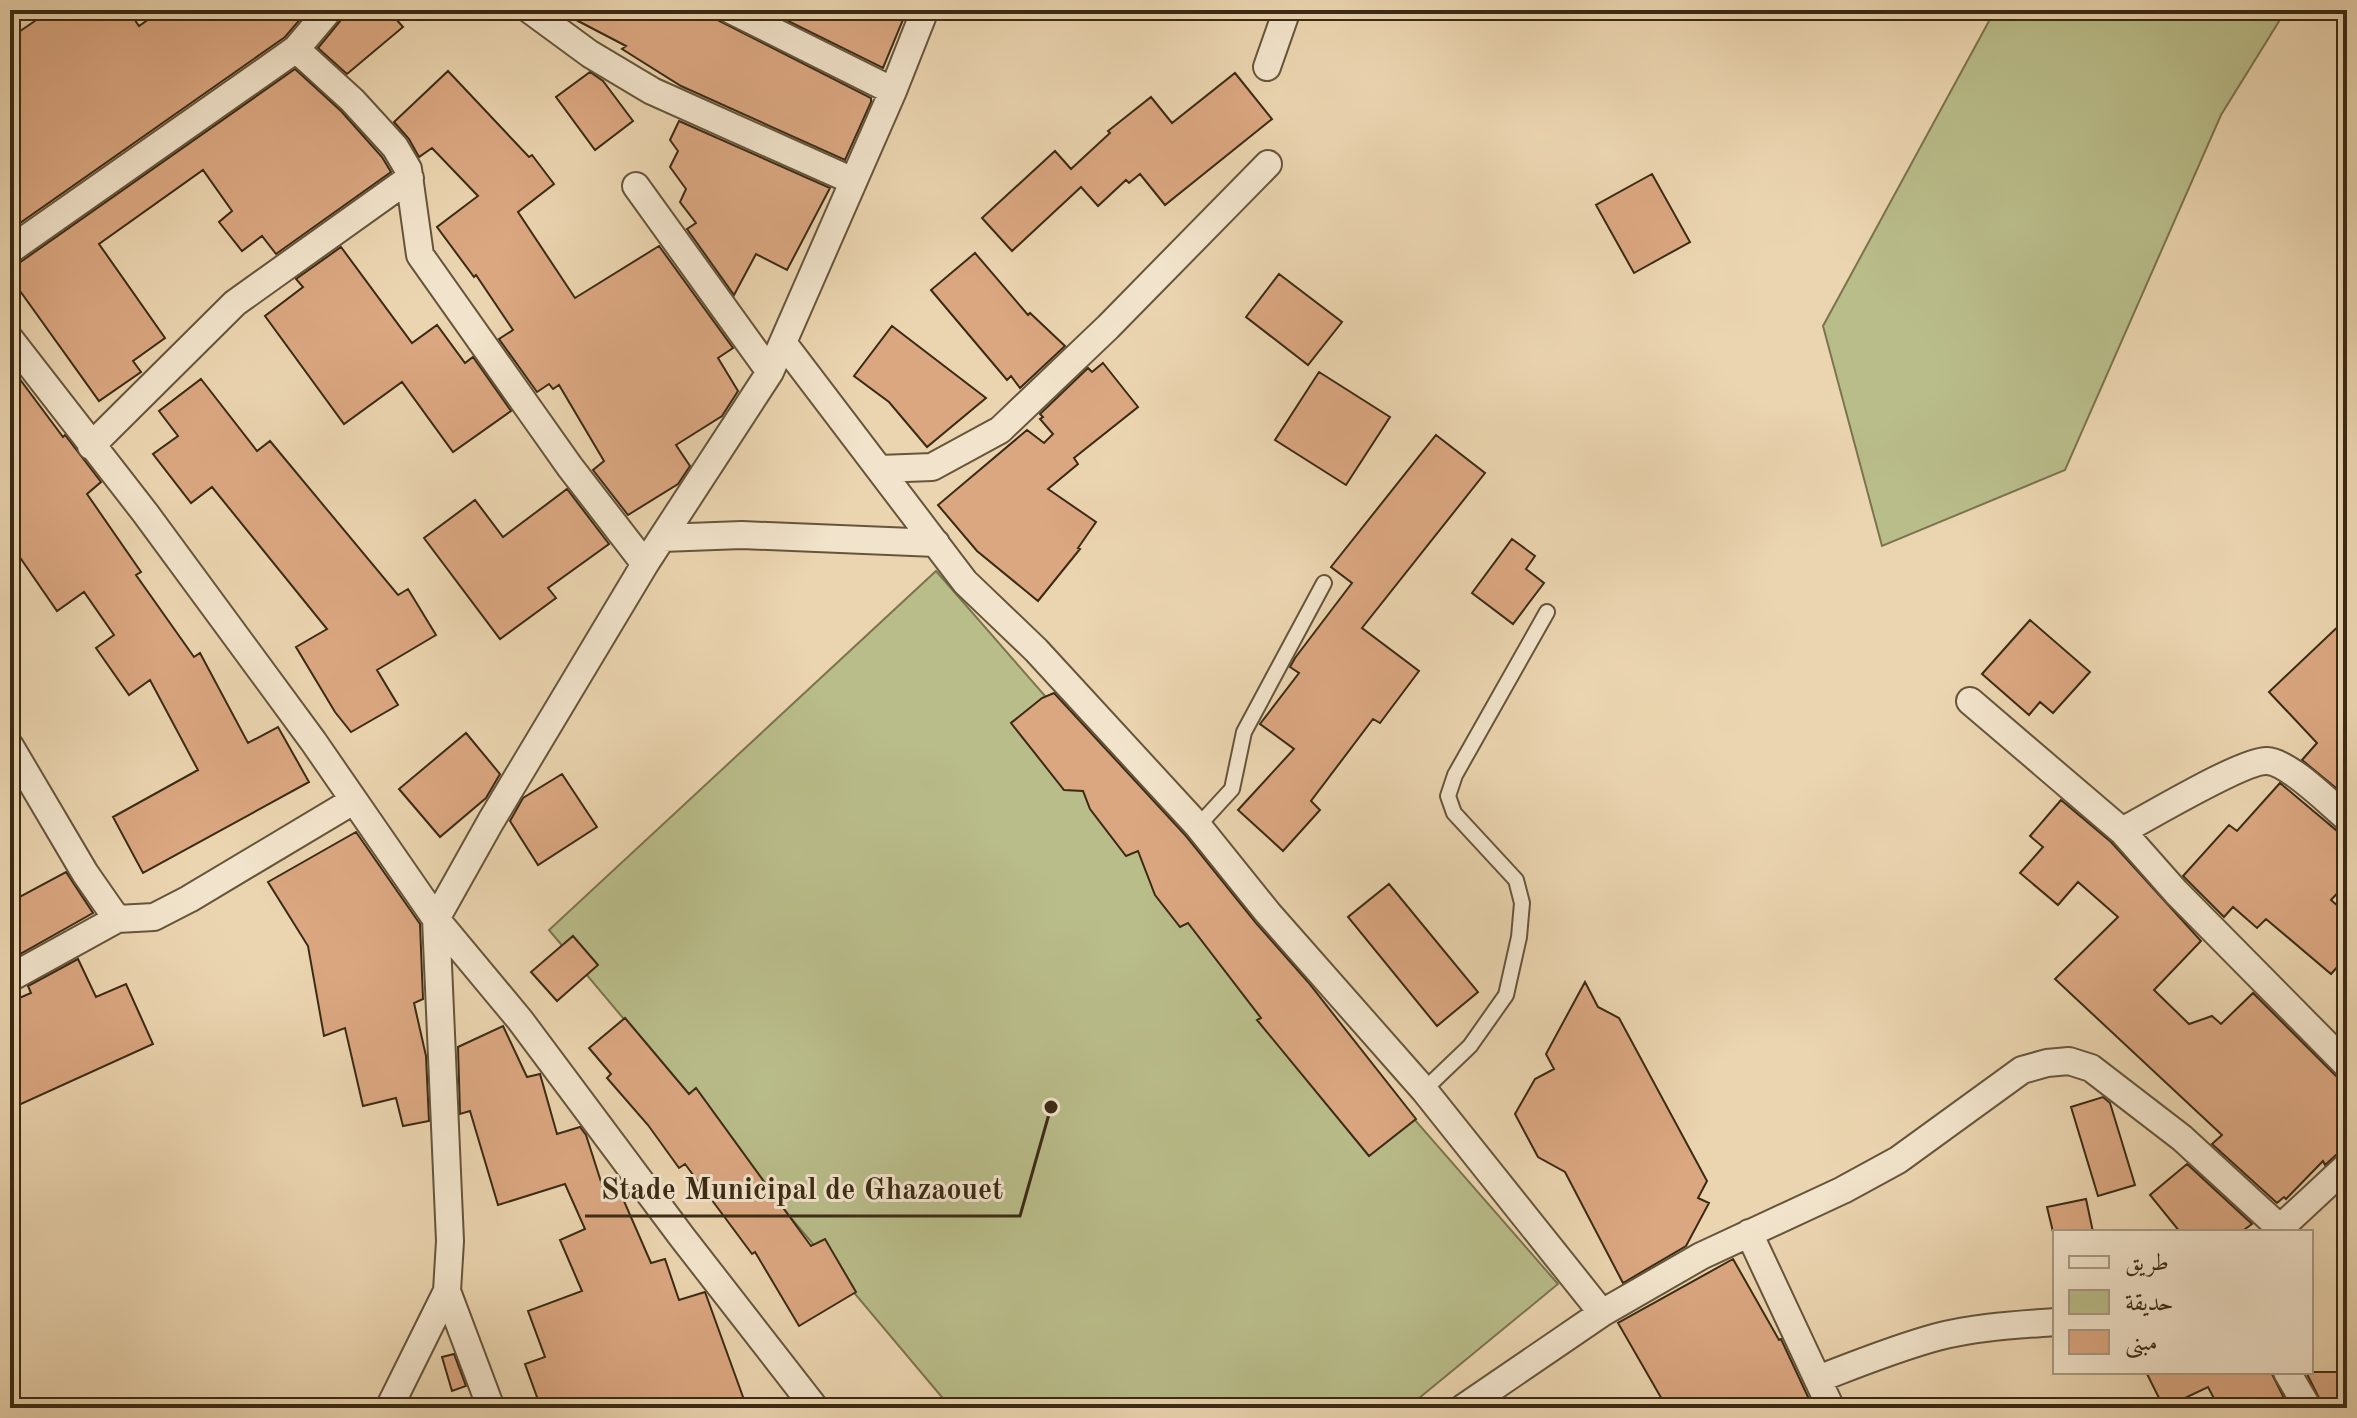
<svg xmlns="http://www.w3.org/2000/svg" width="2357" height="1418" font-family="'Old Standard TT',Amiri,serif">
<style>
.green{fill:#b9bd8a;stroke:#7a744f;stroke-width:2}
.building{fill:#dba781;stroke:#3a2a14;stroke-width:2}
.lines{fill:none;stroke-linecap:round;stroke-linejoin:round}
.service-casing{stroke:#66553b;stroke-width:18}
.minor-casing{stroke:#66553b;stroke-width:30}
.service{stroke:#f2e4cc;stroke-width:14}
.minor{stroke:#f2e4cc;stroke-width:26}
.leader{fill:none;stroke:#3a2a14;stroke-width:3}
.callout-dot{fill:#3a2a14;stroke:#f2e4cc;stroke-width:3}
.callout-label{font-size:30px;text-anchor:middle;font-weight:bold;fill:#3a2a14;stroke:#f2e4cc;stroke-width:6;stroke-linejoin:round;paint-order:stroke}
</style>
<rect width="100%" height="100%" fill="#ebd5b0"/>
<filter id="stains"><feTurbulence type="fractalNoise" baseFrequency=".0025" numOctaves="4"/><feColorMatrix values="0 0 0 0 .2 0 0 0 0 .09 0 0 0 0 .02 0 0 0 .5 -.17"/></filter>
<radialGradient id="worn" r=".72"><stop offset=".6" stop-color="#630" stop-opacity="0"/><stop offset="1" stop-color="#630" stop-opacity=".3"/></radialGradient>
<!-- green -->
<path class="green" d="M 1995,10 L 2286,10 L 2221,115 L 2065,470 L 1882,546 L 1823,326 Z
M 936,571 L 1558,1284 L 1407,1408 L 951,1408 L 549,930 Z"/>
<!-- building -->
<path class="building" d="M 51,10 L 128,10 L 139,26 L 162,10 L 308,10 L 285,37 L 10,230 L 10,38 Z
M 345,10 L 388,10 L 403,27 L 347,74 L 318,48 L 341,20 Z
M 557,10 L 698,10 L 871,98 L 871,102 L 845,160 L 681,86 L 622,49 L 626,46 Z
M 788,10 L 907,10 L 883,68 L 784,19 Z
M 295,69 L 341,111 L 382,157 L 391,172 L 276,254 L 262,236 L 242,251 L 219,222 L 232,211 L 203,170 L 99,244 L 165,338 L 133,361 L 141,372 L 99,401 L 10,277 L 10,266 L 19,263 Z
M 448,71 L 529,157 L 532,155 L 554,184 L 518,212 L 575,298 L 659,246 L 733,348 L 718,358 L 738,391 L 722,416 L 676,445 L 690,466 L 678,484 L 628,515 L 593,470 L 604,461 L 559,385 L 553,389 L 549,384 L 537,392 L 499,339 L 513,330 L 476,275 L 474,277 L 437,227 L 478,196 L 432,148 L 419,157 L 409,139 L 394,122 Z
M 590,72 L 603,81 L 633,121 L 595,150 L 556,97 Z
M 1235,73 L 1272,119 L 1165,205 L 1140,174 L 1129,183 L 1126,180 L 1098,206 L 1081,187 L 1012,251 L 982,218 L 1055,151 L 1071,169 L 1110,133 L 1108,131 L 1151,97 L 1172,123 Z
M 679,121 L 830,188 L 787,270 L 756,254 L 734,295 L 687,229 L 696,223 L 680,202 L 686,189 L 670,167 L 678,151 L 670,140 Z
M 1652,174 L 1690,242 L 1634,273 L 1596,205 Z
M 341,247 L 412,343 L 437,325 L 465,363 L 473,357 L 511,411 L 453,452 L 402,382 L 344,424 L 265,316 L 303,287 L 296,279 Z
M 975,253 L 1028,315 L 1030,313 L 1065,346 L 1020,388 L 1011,376 L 1007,380 L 931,290 Z
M 1279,274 L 1342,322 L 1308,365 L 1246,317 Z
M 892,326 L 986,398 L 927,447 L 889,402 L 854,376 Z
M 1103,363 L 1138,407 L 1074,458 L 1078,464 L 1048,489 L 1096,522 L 1078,548 L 1080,549 L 1038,601 L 977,551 L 938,505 L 1027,430 L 1044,443 L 1053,434 L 1040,419 L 1043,417 L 1040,414 L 1088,368 L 1092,372 Z
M 10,366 L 63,437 L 65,435 L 101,482 L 87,494 L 141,572 L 136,575 L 194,657 L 200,653 L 248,743 L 278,727 L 309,782 L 143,873 L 113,817 L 198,770 L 150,680 L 129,695 L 96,648 L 114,635 L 84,592 L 57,611 L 10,543 Z
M 1319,372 L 1390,417 L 1346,485 L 1275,440 Z
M 201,379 L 257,451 L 270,441 L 398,595 L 408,589 L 436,635 L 377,670 L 398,705 L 351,732 L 335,712 L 296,647 L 327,629 L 212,487 L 191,503 L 153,454 L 178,436 L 159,411 Z
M 1436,435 L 1485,473 L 1362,628 L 1419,671 L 1380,723 L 1373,719 L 1311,801 L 1320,810 L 1283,851 L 1238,810 L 1294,749 L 1260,724 L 1299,673 L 1290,667 L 1295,658 L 1352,583 L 1331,567 Z
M 567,489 L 609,544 L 548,588 L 556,598 L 500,639 L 424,538 L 475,500 L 503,537 Z
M 1512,539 L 1535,556 L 1526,569 L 1544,583 L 1513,624 L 1472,593 Z
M 2347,618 L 2347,797 L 2302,760 L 2317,743 L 2269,692 Z
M 2030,620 L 2090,672 L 2053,713 L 2040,702 L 2029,715 L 1982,674 Z
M 1054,693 L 1186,836 L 1256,923 L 1308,982 L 1416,1119 L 1369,1156 L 1257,1020 L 1261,1018 L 1188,923 L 1180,927 L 1155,895 L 1138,851 L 1126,856 L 1090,809 L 1083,791 L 1064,790 L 1011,723 L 1042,698 Z
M 466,733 L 500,774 L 486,798 L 440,837 L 399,789 Z
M 562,774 L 597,827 L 538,865 L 510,821 L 523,798 Z
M 2280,783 L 2336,830 L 2347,834 L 2347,883 L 2331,900 L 2347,914 L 2347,956 L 2331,974 L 2266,919 L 2257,928 L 2233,907 L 2224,917 L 2183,876 L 2229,825 L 2237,831 Z
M 2061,800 L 2111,842 L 2201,941 L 2154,990 L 2189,1024 L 2212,1016 L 2221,1024 L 2253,993 L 2336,1076 L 2347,1081 L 2347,1150 L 2337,1154 L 2325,1165 L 2323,1161 L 2286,1199 L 2284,1197 L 2277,1203 L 2212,1144 L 2222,1135 L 2055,979 L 2118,917 L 2078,882 L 2058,905 L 2020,873 L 2043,847 L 2030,836 Z
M 356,832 L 420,924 L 423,999 L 414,1003 L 426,1056 L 429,1121 L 403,1126 L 396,1098 L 363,1106 L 345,1028 L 324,1036 L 308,946 L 268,882 Z
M 66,872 L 93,913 L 13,958 L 10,952 L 10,902 Z
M 1389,884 L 1478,992 L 1437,1026 L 1348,917 Z
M 573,936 L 598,965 L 557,1001 L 531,972 Z
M 78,959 L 96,997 L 126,984 L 153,1044 L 10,1109 L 10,1002 L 31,993 L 28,986 Z
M 1585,982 L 1598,1007 L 1619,1018 L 1707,1181 L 1698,1198 L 1709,1203 L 1686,1246 L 1623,1283 L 1565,1172 L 1538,1157 L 1515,1114 L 1535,1079 L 1554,1069 L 1546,1054 Z
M 625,1018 L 689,1094 L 696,1088 L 811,1246 L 825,1239 L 856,1292 L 799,1326 L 755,1252 L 752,1254 L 685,1164 L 679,1168 L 648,1125 L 607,1078 L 611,1074 L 589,1048 Z
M 503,1026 L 527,1077 L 540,1074 L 557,1134 L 580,1127 L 586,1135 L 604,1191 L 617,1185 L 651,1263 L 665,1259 L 679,1300 L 705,1292 L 747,1408 L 541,1408 L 525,1364 L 545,1357 L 528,1311 L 582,1291 L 560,1240 L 585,1229 L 565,1184 L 498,1205 L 470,1111 L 460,1114 L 458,1047 Z
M 2103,1097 L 2110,1103 L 2135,1185 L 2098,1196 L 2071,1107 Z
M 2187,1164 L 2252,1224 L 2241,1232 L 2180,1232 L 2150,1195 Z
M 2086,1199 L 2093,1232 L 2053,1232 L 2047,1207 Z
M 1733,1259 L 1779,1340 L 1781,1339 L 1809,1399 L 1791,1408 L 1667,1408 L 1618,1323 Z
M 454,1354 L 466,1386 L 452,1391 L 442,1357 Z
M 2146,1372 L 2271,1372 L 2289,1408 L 2219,1408 L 2208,1387 L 2164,1408 Z
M 2306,1372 L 2347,1372 L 2347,1408 L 2324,1408 Z"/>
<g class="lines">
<defs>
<path id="service" d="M 1198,826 L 1232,789 L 1244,732 L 1324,583
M 1424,1090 L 1470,1046 L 1506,995 L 1519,937 L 1522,903 L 1516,880 L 1454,813 L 1448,796 L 1455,775 L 1547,612"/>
<path id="minor" d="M 530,10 L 590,54 L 652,91 L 853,181
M 731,10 L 893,91
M 296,49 L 352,100 L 395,147 L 408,169 L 420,255 L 570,467 L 645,564
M 1267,67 L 1287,10
M 636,186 L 770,372
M 10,250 L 296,49 L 329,10
M 10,339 L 146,514 L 313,741 L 436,919 L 520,1020 L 682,1237 L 815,1408
M 784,344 L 965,582 L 1036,650 L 1198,826 L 1268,913 L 1424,1090 L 1602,1313
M 91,446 L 235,303 L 410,178
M 880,469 L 932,467 L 1000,430 L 1108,327 L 1268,164
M 662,538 L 742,535 L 936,543
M 1970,701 L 2122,831 L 2176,892 L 2347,1065
M 10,746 L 85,873 L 117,919 L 154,917 L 189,899 L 353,801
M 2122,831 C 2149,817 2243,760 2267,761 C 2289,762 2329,803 2347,818
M 10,978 L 117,919
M 2276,1232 L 2347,1166
M 1749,1233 L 1831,1408
M 447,1291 L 491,1408
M 2287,1372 L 2308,1408
M 1818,1379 C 1857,1364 1896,1348 1937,1337 C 1975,1327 2015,1325 2055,1322
M 389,1408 L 447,1291 L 450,1241 L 436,919 L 491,821 L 645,564 L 770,372 L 893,91 L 925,10
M 1463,1408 L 1602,1313 L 1701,1256 L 1843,1190 L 1898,1160 L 2022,1070 L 2047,1063 L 2069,1061 L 2091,1068 L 2182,1138 L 2280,1228"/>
</defs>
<!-- service casing -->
<use href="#service" class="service-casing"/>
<!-- minor casing -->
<use href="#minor" class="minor-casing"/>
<!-- service -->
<use href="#service" class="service"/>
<!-- minor -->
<use href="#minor" class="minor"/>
</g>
<!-- callouts -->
<path class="leader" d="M1051 1107L1020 1216H585"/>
<circle class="callout-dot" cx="1051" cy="1107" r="8"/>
<g class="callout-label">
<text x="802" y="1199">Stade Municipal de Ghazaouet</text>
</g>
<!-- margin -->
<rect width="2357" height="1418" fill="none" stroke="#ebd5b0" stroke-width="40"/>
<rect x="12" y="12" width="2333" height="1394" fill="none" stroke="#3a2a14" stroke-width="4"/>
<rect x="20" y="20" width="2317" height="1378" fill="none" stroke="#3a2a14" stroke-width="2"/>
<!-- legend -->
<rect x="2053" y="1230" width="260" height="144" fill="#f2e4cc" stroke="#a89a82" stroke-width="2"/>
<rect x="2069" y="1256" width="40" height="12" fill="#f2e4cc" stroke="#a89a82" stroke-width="2"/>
<text x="2125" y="1270" font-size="24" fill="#3a2a14">طريق</text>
<rect x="2069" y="1290" width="40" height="24" fill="#b9bd8a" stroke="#a89a82" stroke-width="2"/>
<text x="2125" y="1310" font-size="24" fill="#3a2a14">حديقة</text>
<rect x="2069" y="1330" width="40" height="24" fill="#dba781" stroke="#a89a82" stroke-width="2"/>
<text x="2125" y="1350" font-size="24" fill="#3a2a14">مبنى</text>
<rect width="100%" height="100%" filter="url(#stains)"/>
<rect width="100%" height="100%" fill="url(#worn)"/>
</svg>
